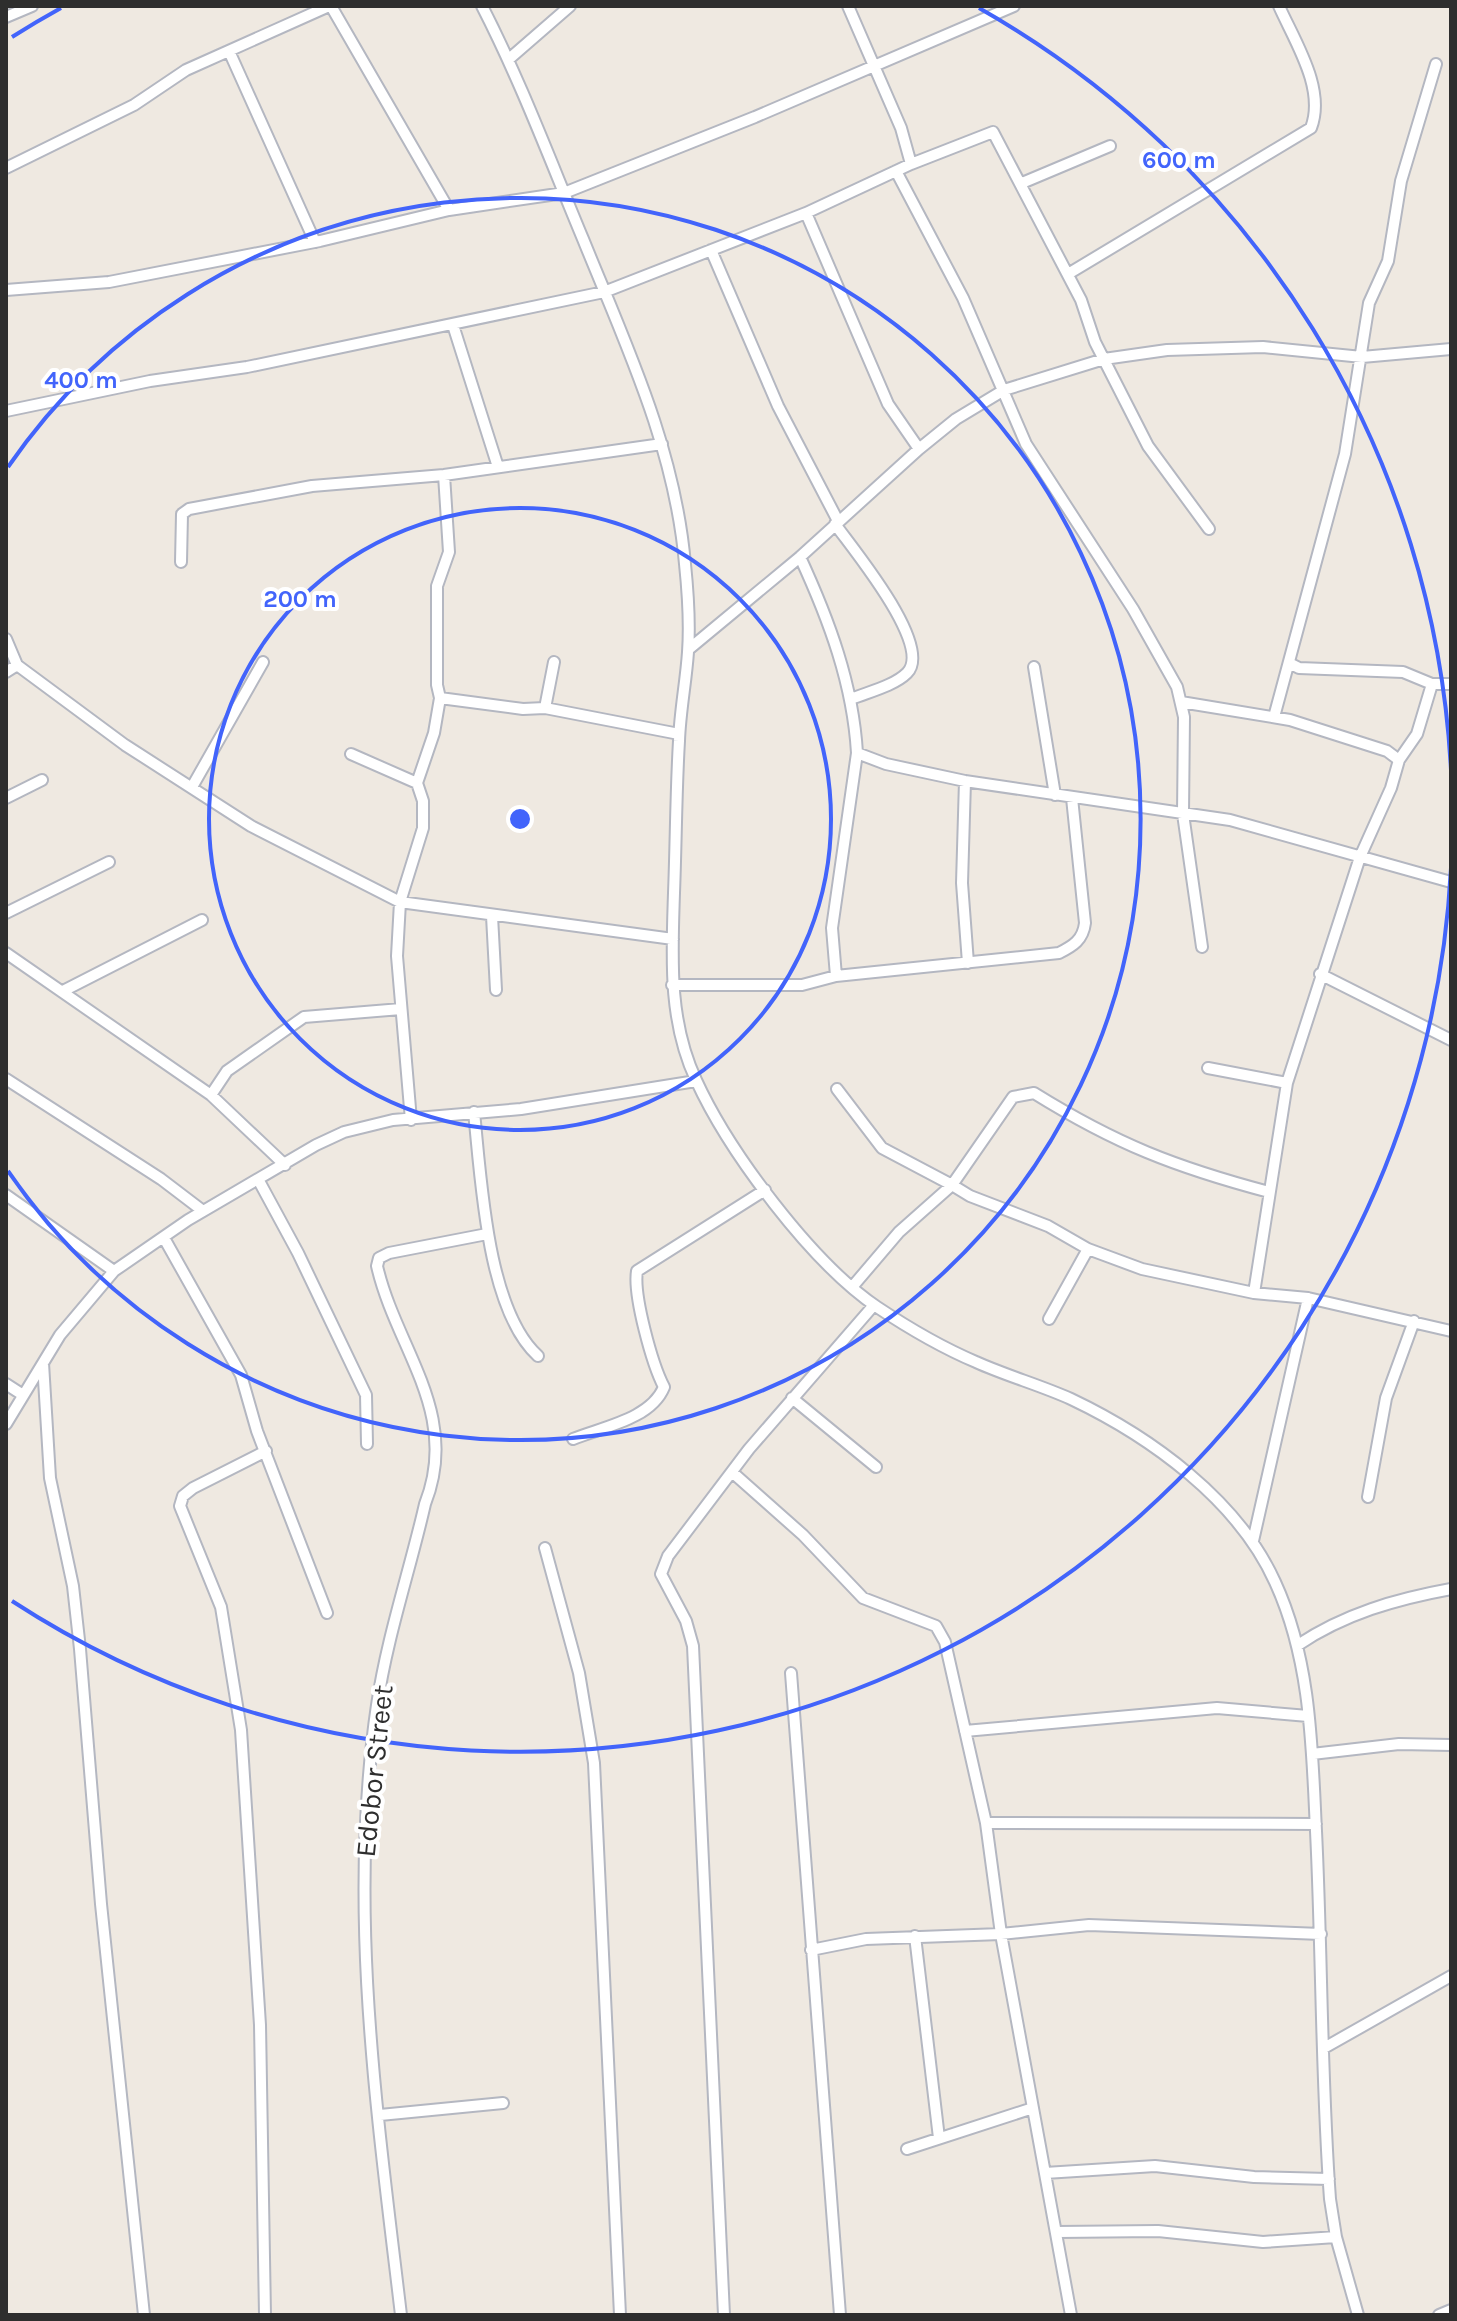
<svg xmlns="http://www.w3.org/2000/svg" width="1457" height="2321" font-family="Karla,sans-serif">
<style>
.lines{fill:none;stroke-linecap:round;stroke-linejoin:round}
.minor-casing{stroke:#b4b7c1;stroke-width:14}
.minor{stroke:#fff;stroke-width:10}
.ring{fill:none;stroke:#4264fb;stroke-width:4}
.labels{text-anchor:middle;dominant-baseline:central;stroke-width:8;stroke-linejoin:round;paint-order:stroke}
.street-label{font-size:28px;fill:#2e2e2e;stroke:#fff}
.centre{fill:#4264fb;stroke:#fff;stroke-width:4}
.ring-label{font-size:24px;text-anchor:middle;font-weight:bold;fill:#4264fb;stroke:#fff;stroke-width:8;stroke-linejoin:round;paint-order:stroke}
</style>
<rect width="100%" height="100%" fill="#efe9e1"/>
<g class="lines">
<defs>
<path id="minor" d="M 331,6 L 449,210
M 482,6 C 521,82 550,160 583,239 C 626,345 675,448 685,564 C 688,593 690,624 688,652 C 686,682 680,711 679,741 C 676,791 676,842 674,893 C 672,957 668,1020 696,1080 C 729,1152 811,1262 877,1307 C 907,1327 943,1348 976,1362 C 1007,1376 1040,1385 1071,1399 C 1151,1437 1238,1500 1275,1582 C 1311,1660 1312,1747 1316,1831 C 1322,1953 1321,2077 1330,2199 L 1336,2237 L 1358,2315
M 848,6 L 901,128 L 911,164
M 6,17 L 32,6
M 229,51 L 315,242
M 509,59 L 570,6
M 6,168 L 134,105 L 186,70 L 329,6
M 896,171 L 963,298 L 1026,444 L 1133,609 L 1177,687 L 1184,717 L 1183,814 L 1202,947
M 1022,183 L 1110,146
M 806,213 L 888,404 L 919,449
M 711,250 L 778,406 L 838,521
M 1068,274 L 1311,128 C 1326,89 1295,42 1279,6
M 6,290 L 109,282 L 320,241 L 449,210 L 564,193 L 755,117 L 1014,6
M 453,325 L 498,467
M 6,411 L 150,381 L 247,367 L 604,292 L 806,213 L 911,164 L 993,132 L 1081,300 L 1095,342 L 1148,446 L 1209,529
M 835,524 C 852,548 934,646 907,673 C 894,686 868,692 851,699
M 800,557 C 829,620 853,684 857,753 L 832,928 L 836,976
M 181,562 L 182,514 L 189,509 L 312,486 L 444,475 L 662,444
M 6,639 L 17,665
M 689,649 L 800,557 L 919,449 L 956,419 L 1004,390 L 1104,359 L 1167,350 L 1263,347 L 1362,357 L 1451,349
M 1289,663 L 1299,668 L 1403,672 L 1432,684 L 1451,684
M 1034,667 L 1055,795
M 6,672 L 17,665 L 125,745 L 251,826 L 400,902 L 673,939
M 440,698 L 437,685 L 437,586 L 449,552 L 444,475
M 1181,702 L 1290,720 L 1387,751 L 1399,760 L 1391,788 L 1360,857 L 1287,1083 L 1254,1293
M 545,708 L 554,662
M 1274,717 L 1345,454 L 1369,303 L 1388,261 L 1401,181 L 1436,64
M 857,753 L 886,764 L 965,781 L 1230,820 L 1451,882
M 351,754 L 417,783
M 1399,760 L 1417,734 L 1432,684
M 965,781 L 962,883 L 968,963
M 192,787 L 263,662
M 6,798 L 42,780
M 6,913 L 109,862
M 492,916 L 496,990
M 6,953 L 211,1095 L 285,1165
M 1320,974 L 1451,1040
M 672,985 L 802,985 L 836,976 L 1059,953 C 1073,946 1083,940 1085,923 L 1072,798
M 63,991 L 202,920
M 1208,1068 L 1287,1083
M 6,1079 L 161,1179 L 203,1211
M 837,1089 L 882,1148 L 952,1185 L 1013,1097 L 1034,1093 C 1116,1144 1175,1167 1269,1192
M 211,1095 L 227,1071 L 304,1017 L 401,1009
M 474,1112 C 481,1179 487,1310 538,1356
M 411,1120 L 397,956 L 400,902 L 423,828 L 423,801 L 417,783 L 434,733 L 440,698 L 523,709 L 545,708 L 679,734
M 259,1181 L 298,1253 L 366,1395 L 367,1444
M 6,1195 L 114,1271
M 164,1238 L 241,1375 L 257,1431 L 327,1613
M 853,1286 L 899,1232 L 952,1185 L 970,1196 L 1048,1226 L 1088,1249 L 1142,1269 L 1254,1293 L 1308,1298 L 1451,1331
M 1049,1319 L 1088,1249
M 43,1363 L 50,1478 L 73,1586 L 80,1649 L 101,1904 L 144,2315
M 6,1384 L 23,1395
M 792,1398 L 876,1467
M 6,1424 L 60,1335 L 114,1271 L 188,1220 L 316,1145 L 344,1132 L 393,1120 L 521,1109 L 696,1081
M 573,1439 C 603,1427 651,1419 664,1387 C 652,1364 633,1295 637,1271 L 765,1190
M 732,1472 L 803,1535 L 863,1598 L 936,1626 L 945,1642 L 986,1823 L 1001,1934 L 1071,2315
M 1368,1497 L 1386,1398 L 1414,1321
M 1253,1541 L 1308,1298
M 545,1548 L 579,1673 L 594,1763 L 620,2315
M 1298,1645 C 1344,1614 1396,1599 1451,1589
M 791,1673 L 840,2315
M 965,1731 L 1217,1708 L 1308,1716
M 1312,1754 L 1399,1744 L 1451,1745
M 986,1823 L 1316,1824
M 915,1936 L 939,2138
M 811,1950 L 866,1939 L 1001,1934 L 1089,1925 L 1321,1934
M 1324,2048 L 1451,1976
M 380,2115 L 503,2103
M 907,2149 L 1033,2108
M 1045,2173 L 1155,2166 L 1254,2177 L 1329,2179
M 1057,2232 L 1158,2231 L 1263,2242 L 1336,2237
M 265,2315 L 260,2025 L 241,1730 L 221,1607 L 180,1506 L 183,1496 L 193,1488 L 266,1451
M 401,2315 C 377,2113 347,1908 377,1705 C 387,1637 410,1570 425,1504 C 461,1413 396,1349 377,1266 L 379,1258 L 389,1253 L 487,1234
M 724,2315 L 693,1646 L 686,1621 L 661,1574 L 668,1556 L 749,1449 L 874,1305
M 1439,2315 L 1451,2310"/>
</defs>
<!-- minor casing -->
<use href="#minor" class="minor-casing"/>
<!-- minor -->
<use href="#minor" class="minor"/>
</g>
<!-- distance rings -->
<g class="ring">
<circle cx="520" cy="819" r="311"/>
<path d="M8 467A621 621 0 1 1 8 1171"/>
<path d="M1451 868A932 932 0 0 1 12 1601M12 37A932 932 0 0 1 61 8M979 8A932 932 0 0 1 1451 770"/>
</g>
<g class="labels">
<!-- street labels -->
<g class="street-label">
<text transform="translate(374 1771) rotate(-84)">Edobor Street</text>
</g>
</g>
<circle cx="520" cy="819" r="12" class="centre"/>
<g class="ring-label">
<text x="1179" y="168">600 m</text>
<text x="81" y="388">400 m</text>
<text x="300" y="607">200 m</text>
</g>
<!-- border -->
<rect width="1457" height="2321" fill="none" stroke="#2e2e2e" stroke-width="16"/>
</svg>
